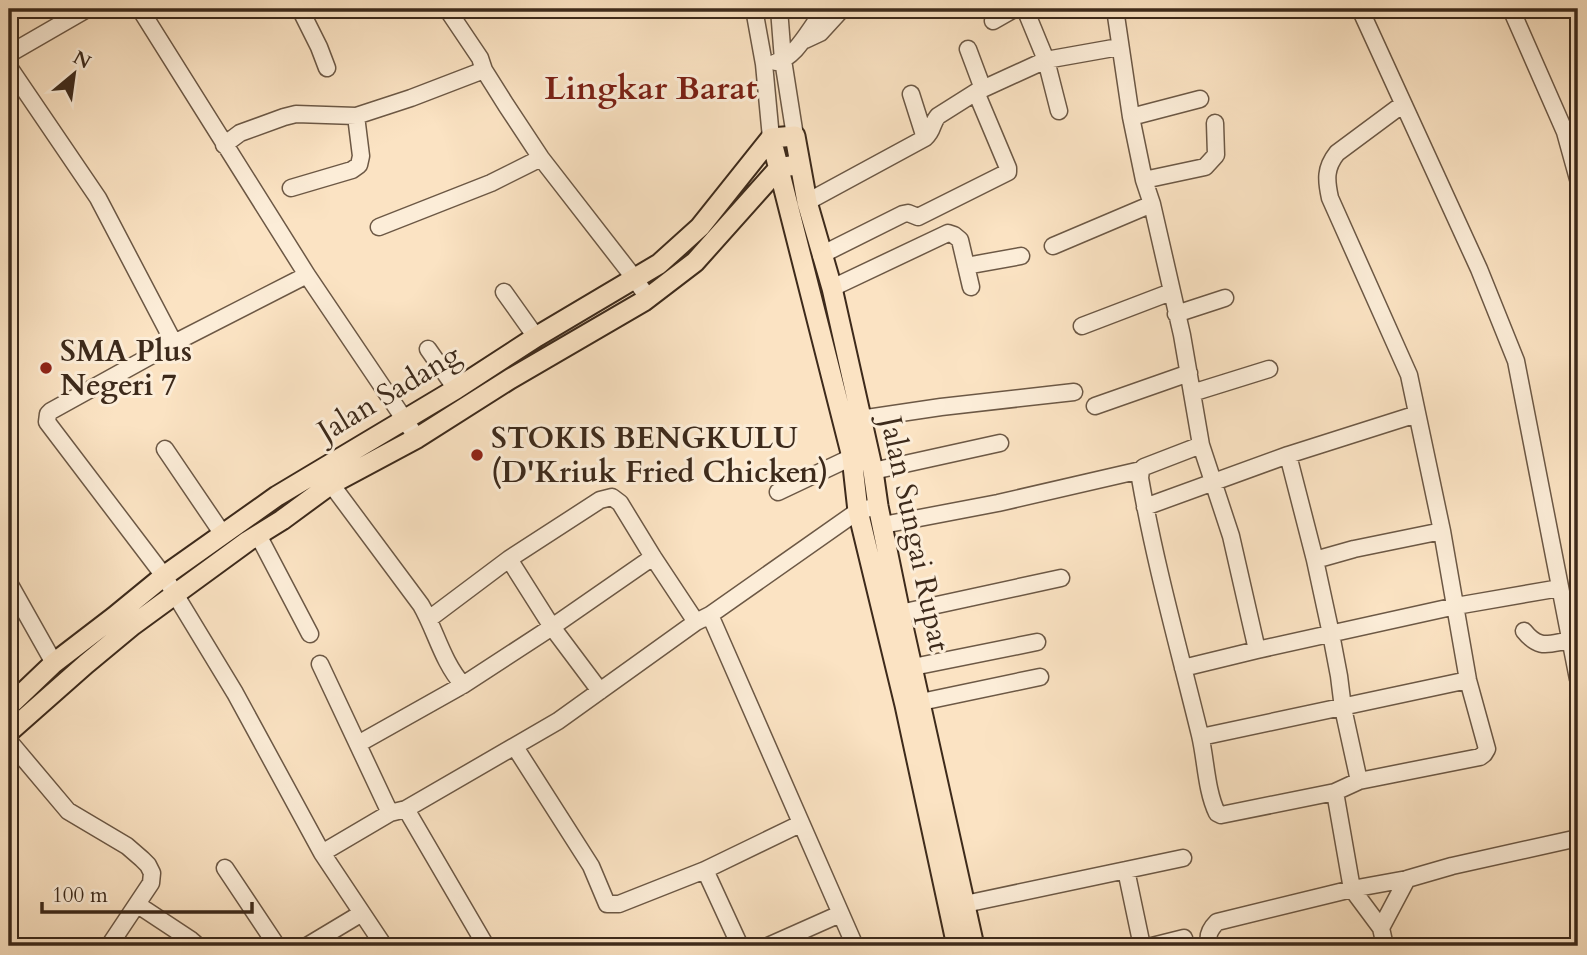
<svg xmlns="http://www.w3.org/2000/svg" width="1587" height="955" font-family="Cardo,serif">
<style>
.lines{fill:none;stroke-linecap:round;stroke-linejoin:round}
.minor-casing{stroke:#6c5845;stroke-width:19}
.major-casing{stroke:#3d2a1b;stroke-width:23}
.minor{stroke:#fcedd8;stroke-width:16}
.major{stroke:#fbe3c3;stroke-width:19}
.poi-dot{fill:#8f2418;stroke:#fcedd8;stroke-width:2.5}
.labels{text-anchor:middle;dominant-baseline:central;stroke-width:6;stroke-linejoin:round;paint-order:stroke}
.poi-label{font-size:30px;font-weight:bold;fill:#3d2a1b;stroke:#fcedd8;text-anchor:start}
.street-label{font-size:30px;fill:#3d2a1b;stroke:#fcedd8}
.quarter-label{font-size:33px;font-weight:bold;fill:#7a1f14;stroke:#fcedd8}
</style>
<rect width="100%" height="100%" fill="#fbe3c3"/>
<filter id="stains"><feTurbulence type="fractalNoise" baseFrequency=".00286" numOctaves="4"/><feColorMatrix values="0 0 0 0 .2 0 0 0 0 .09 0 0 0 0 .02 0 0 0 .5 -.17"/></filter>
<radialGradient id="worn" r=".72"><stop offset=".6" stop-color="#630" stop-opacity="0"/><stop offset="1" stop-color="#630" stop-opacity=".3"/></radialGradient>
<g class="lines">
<defs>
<path id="minor" d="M 140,9 L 307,275 L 417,438
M 300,9 L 319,47 L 327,68
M 447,9 L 480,58 L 484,70 L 506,105 L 541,158 L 635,279 L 648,298
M 754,9 L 764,64 L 771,138
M 779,9 L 783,60 L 795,136
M 1025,9 L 1046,60 L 1059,111
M 1115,9 L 1131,117 L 1144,180 L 1152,204 L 1182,335 L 1201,445 L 1231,536 L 1257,650
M 1360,9 L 1479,269 L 1516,361 L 1578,679
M 1511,9 L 1565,132 L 1578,129
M 993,21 L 1014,9
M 805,40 L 820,33 L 842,9
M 968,49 L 983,89
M 9,54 L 87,9
M 776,62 C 798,57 811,24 826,9
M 9,67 L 98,198 L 174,343
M 911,94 L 925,138
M 1131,117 L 1200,99
M 1565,132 L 1578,179
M 224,145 L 240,133 L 284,117 L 296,114 L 356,116 L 411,98 L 484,70
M 1144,180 L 1205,167 L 1216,155 L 1215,123
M 291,188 L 352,170 L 359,165 L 361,156 L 356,116
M 807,202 L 925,138 C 934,130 931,124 938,116 L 976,92 L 1046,60 L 1119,47
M 379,227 L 491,183 L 541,158
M 1053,246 L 1152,204
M 821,255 L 903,214 L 908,213 L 918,217 L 1008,172 L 1008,168 L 976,92
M 966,266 L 1021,256
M 307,275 L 174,343 L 51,411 L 48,414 L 47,422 L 164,576 L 235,693 L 322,853 L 384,946
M 832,288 L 948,233 L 954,235 L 960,240 L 971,287
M 504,292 L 536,337
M 1176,314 L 1225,298
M 1082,326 L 1171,292
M 428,349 L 456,389
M 1192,393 L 1269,369
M 1095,406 L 1189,373
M 860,419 L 941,407 L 1074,392
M 1201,445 L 1144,467 L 1141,470 L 1140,478 C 1155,564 1179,649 1200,735 C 1206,760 1206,790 1217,813 L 1221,815 L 1335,792 L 1359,781 L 1480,757 L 1484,754 L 1487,749 L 1468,680 L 1442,531 L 1409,375 L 1330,198 C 1326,180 1325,168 1337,153 L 1403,104
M 165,449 L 222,533
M 1288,455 L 1315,560 L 1331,634 L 1339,676 L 1343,708 L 1359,781
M 873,471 L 1000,443
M 331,484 L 421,605 C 436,631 442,661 463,685
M 778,492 L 852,457
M 1145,507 L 1288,455 L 1417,414
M 883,525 L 998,503 L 1141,470
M 258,535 L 310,634
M 509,559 L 552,627 L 600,691
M 1315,560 L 1354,549 L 1442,531
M 9,583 L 54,663
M 900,613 L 1061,578
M 710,615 L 855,946
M 429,619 L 509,559 L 600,500 L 612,497 L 620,503 L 653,557 L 696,622
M 1524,631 C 1540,651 1549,643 1572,640
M 320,664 L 390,813
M 913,667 L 1037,642
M 1183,668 L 1257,650 L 1456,606 L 1560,588
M 921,702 L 1040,677
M 1201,737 L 1468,680
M 9,741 L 68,811 L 127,846 L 142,859 L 148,865 L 152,873 L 151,883 L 109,946
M 358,744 L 463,685 L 552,627 L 653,557
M 515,747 L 591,866 L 607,904 L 619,904 L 705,870 L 800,824
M 1335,792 L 1352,889 L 1381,928 L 1385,946
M 406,809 L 486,946
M 322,853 L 390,813 L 406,809 L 558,721 L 696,622 L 710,615 L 858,511 L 878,506
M 225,868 L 277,946
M 705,870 L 740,946
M 1126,870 L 1142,946
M 965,904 L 1183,858
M 138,905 L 191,940 L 198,946
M 1381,928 L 1407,879
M 307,946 L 362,913
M 768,946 L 840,914
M 1152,946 L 1184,938
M 1210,946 C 1206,936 1210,929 1217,922 L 1352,889 L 1407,879 L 1452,866 L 1578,838"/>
<path id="major" d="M 771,138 L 852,457 L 858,511 L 905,705 L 957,946
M 9,706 L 54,663 L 114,617 L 164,576 L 277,496 L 456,389 L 536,337 L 659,264 L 700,227 L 771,138 L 795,136 L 807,202 L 832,288 L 873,471 L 878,506 L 900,613 L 974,946
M 9,732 L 86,664 L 133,625 L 248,541 L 282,520 L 331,484 L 417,438 L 510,379 L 644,301 L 695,262 L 779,168 L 800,164"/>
</defs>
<!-- minor casing -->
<use href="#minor" class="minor-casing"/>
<!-- major casing -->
<use href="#major" class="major-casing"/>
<!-- minor -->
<use href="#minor" class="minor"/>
<!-- major -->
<use href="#major" class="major"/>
</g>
<!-- markers -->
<g class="poi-dot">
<circle cx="46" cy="368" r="7"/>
<circle cx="477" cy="455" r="7"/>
</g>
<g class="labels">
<!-- poi labels -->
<g class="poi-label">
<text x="60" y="351">SMA Plus<tspan x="60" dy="34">Negeri 7</tspan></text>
<text x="491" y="438">STOKIS BENGKULU<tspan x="491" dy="34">(D'Kriuk Fried Chicken)</tspan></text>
</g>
<!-- street labels -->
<g class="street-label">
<text transform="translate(389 393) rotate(-31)">Jalan Sadang</text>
<text transform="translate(915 534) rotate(78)">Jalan Sungai Rupat</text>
</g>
<!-- quarter labels -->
<g class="quarter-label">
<text x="651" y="88">Lingkar Barat</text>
</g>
</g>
<!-- margin -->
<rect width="1587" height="955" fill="none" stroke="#fbe3c3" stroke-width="35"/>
<rect x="10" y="10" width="1566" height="934" fill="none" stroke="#3d2a1b" stroke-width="3.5"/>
<rect x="18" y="18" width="1552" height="920" fill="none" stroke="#3d2a1b" stroke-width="2"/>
<!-- north arrow -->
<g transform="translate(74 74) rotate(29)" stroke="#fcedd8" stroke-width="5" paint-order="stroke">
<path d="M0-5L12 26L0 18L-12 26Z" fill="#3d2a1b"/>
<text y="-10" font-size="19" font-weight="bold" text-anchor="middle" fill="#3d2a1b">N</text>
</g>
<!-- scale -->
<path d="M42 902v10h210v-10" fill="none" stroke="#3d2a1b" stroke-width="3.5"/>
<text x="52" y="902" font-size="21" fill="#3d2a1b" stroke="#fcedd8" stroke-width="5" paint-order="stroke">100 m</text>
<rect width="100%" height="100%" filter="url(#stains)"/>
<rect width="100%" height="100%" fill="url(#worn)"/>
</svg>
